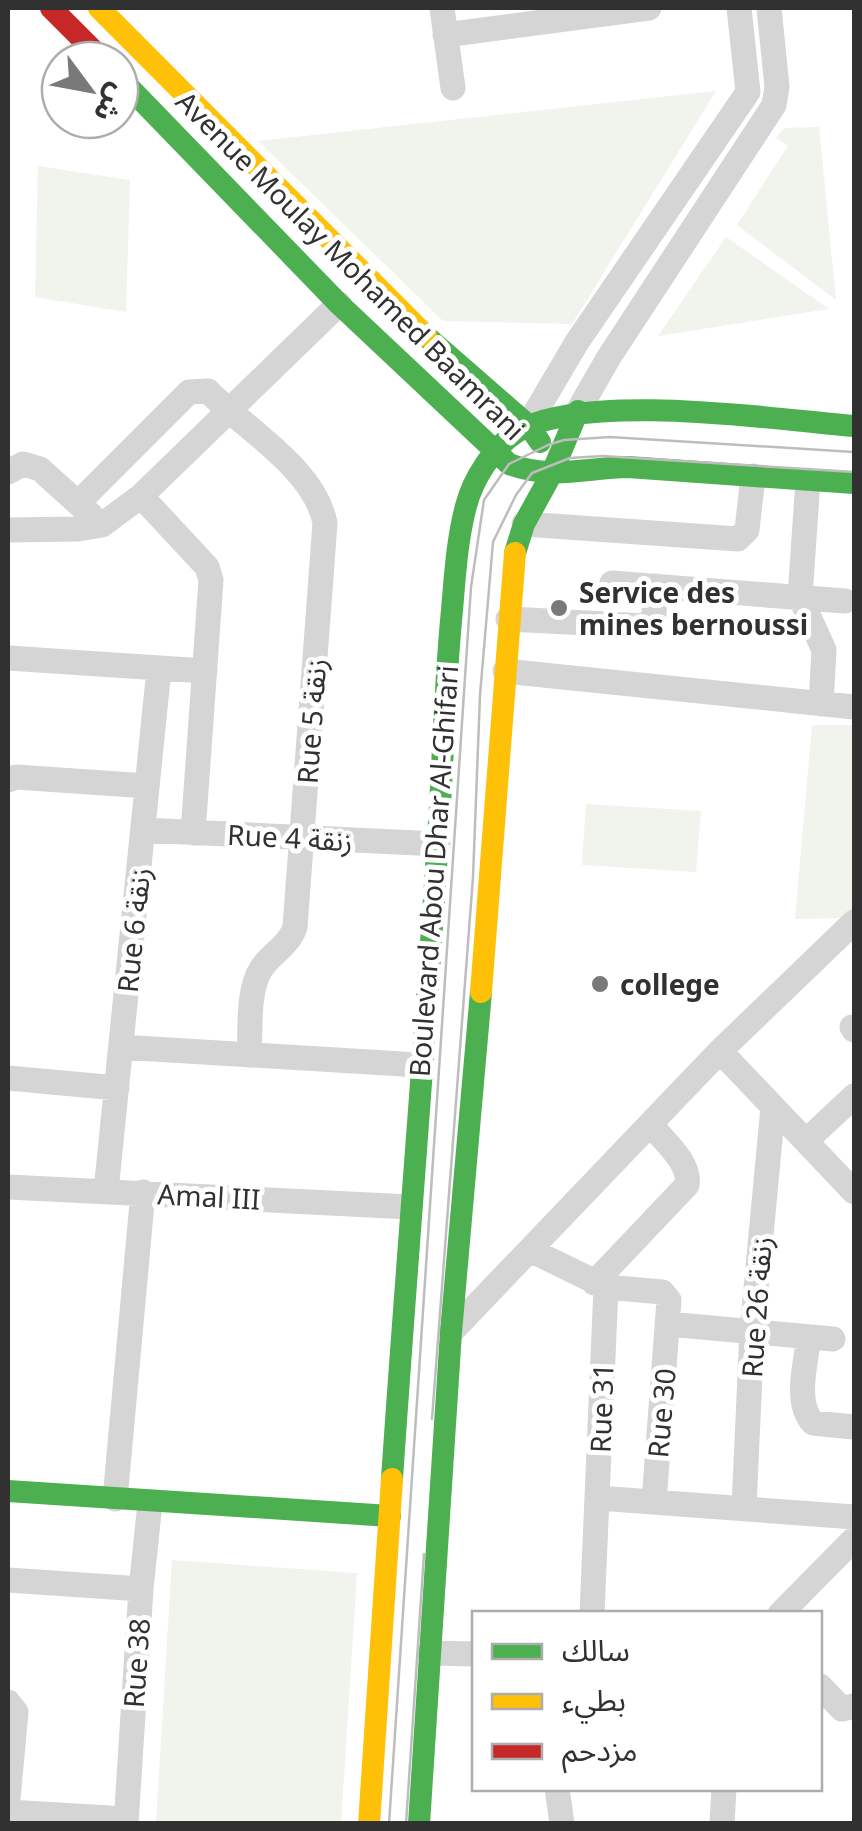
<svg xmlns="http://www.w3.org/2000/svg" width="862" height="1831" font-family="'Noto Sans','Noto Sans Arabic',sans-serif">
<style>
.green{fill:#f1f3ed}
.lines{fill:none;stroke-linecap:round;stroke-linejoin:round}
.street{stroke:#d5d5d5;stroke-width:25}
.fast{stroke:#4caf50;stroke-width:22}
.slow{stroke:#ffc107;stroke-width:22}
.jam{stroke:#c62828;stroke-width:22}
.tram{stroke:#bdbdbd;stroke-width:2.5}
.poi-dot{fill:#797979;stroke:#fff;stroke-width:4}
.labels{text-anchor:middle;dominant-baseline:central;stroke-width:10;stroke-linejoin:round;paint-order:stroke}
.street-label{font-size:28px;fill:#313131;stroke:#fff}
.poi-label{font-size:28px;font-weight:bold;fill:#313131;stroke:#fff;text-anchor:start}
</style>
<rect width="100%" height="100%" fill="#fff"/>
<!-- green -->
<path class="green" d="M 716,91 L 572,324 L 443,321 L 258,141 Z
M 819,127 L 836,300 L 737,225 L 788,146 L 776,138 L 784,128 Z
M 38,166 L 130,180 L 126,312 L 35,297 Z
M 726,237 L 829,309 L 658,336 Z
M 812,725 L 854,725 L 854,909 L 843,918 L 795,919 Z
M 586,804 L 701,811 L 696,872 L 582,865 Z
M 172,1560 L 357,1573 L 341,1823 L 156,1823 Z"/>
<g class="lines">
<!-- street -->
<path class="street" d="M 442,8 L 453,88
M 445,35 L 649,8
M 578,411 L 609,357 L 774,105 L 777,87 L 769,8
M 528,425 L 577,342 L 748,92 L 739,8
M 8,472 L 23,464 L 40,469 L 91,515
M 808,480 L 800,597 L 824,650 L 821,704
M 141,496 L 207,567 L 211,580 L 193,833
M 78,503 L 189,392 L 208,391 C 246,430 315,469 325,523 L 295,927 C 289,946 271,953 261,969 C 247,991 251,1029 249,1055
M 524,524 L 738,539 L 747,530 L 753,476
M 8,530 L 78,529 L 102,525 L 141,496 L 339,304
M 612,583 L 845,601
M 508,619 L 646,626 L 654,616 L 655,586
M 8,658 L 205,671
M 505,671 L 854,707
M 8,780 L 16,777 L 147,786
M 143,830 L 438,844
M 852,1027 L 854,1030
M 121,1047 L 419,1065
M 720,1051 L 854,1192
M 8,1078 L 117,1088
M 806,1141 L 854,1096
M 8,1187 L 410,1207
M 106,1191 L 159,669
M 530,1250 L 606,1287 L 592,1614
M 594,1283 L 687,1185 C 691,1163 664,1141 650,1124
M 606,1287 L 662,1292 L 669,1300 L 654,1502
M 668,1324 L 833,1339
M 451,1332 L 720,1051 L 854,922
M 809,1337 C 806,1362 794,1403 813,1423 L 854,1427
M 598,1498 L 854,1517
M 115,1499 L 143,1192
M 744,1507 L 752,1331 L 773,1107
M 8,1580 L 141,1589
M 780,1614 L 854,1539
M 430,1653 L 474,1654
M 820,1686 L 842,1709 L 854,1706
M 8,1702 L 16,1712 L 8,1799
M 557,1788 L 562,1824
M 8,1812 L 126,1819
M 126,1824 L 141,1589 L 150,1503
M 722,1824 L 724,1788"/>
<!-- fast -->
<path class="fast" d="M 120,78 L 339,304 L 509,464 C 551,480 585,468 628,467 L 854,483
M 426,336 L 528,425 L 540,442
M 515,553 L 524,524 L 551,475 L 578,411
M 392,1479 C 406,1270 424,1061 437,852 C 443,772 444,691 452,610 C 455,575 457,540 466,506 C 473,479 493,447 517,432 C 583,391 774,419 854,426
M 8,1491 L 390,1516
M 419,1824 L 451,1332 L 481,992"/>
<!-- slow -->
<path class="slow" d="M 99,8 L 426,336
M 481,992 L 515,553
M 369,1824 L 392,1479"/>
<!-- jam -->
<path class="jam" d="M 51,8 L 103,60"/>
<!-- tram -->
<path class="tram" d="M 432,1419 L 473,877 L 480,695 L 493,542 L 516,495 L 532,473 L 570,458 L 603,456 L 854,472
M 389,1824 L 471,587 L 484,500 L 509,464 L 548,445 L 564,440 L 610,437 L 854,452
M 406,1824 L 424,1554"/>
</g>
<!-- markers -->
<g class="poi-dot">
<circle cx="559" cy="608" r="10"/>
<circle cx="600" cy="984" r="10"/>
</g>
<g class="labels">
<!-- street labels -->
<g class="street-label">
<text transform="translate(351 265) rotate(45)">Avenue Moulay Mohamed Baamrani</text>
<text transform="translate(311 721) rotate(-86)">Rue 5 زنقة</text>
<text transform="translate(290 837) rotate(3)">Rue 4 زنقة</text>
<text transform="translate(433 871) rotate(-86)">Boulevard Abou Dhar Al-Ghifari</text>
<text transform="translate(133 930) rotate(-84)">Rue 6 زنقة</text>
<text transform="translate(209 1196) rotate(3)">Amal III</text>
<text transform="translate(756 1307) rotate(-86)">Rue 26 زنقة</text>
<text transform="translate(601 1408) rotate(-88)">Rue 31</text>
<text transform="translate(661 1413) rotate(-85)">Rue 30</text>
<text transform="translate(136 1663) rotate(-86)">Rue 38</text>
</g>
<!-- poi labels -->
<g class="poi-label">
<text x="579" y="592">Service des<tspan x="579" dy="32">mines bernoussi</tspan></text>
<text x="620" y="984">college</text>
</g>
</g>
<!-- border -->
<rect width="862" height="1831" fill="none" stroke="#313131" stroke-width="20"/>
<!-- legend -->
<rect x="472" y="1611" width="350" height="180" fill="#ffffff" stroke="#adadad" stroke-width="2.5"/>
<rect x="492" y="1644" width="50" height="15" fill="#4caf50" stroke="#adadad" stroke-width="2.5"/>
<text x="562" y="1661" font-size="30" fill="#313131">سالك</text>
<rect x="492" y="1694" width="50" height="15" fill="#ffc107" stroke="#adadad" stroke-width="2.5"/>
<text x="562" y="1711" font-size="30" fill="#313131">بطيء</text>
<rect x="492" y="1744" width="50" height="15" fill="#c62828" stroke="#adadad" stroke-width="2.5"/>
<text x="562" y="1761" font-size="30" fill="#313131">مزدحم</text>
<!-- north arrow -->
<g transform="translate(90 90) rotate(122)"><circle r="48" fill="#ffffff" stroke="#adadad" stroke-width="2.5"/>
<path d="M0-8L18 38L0 25L-18 38Z" fill="#797979"/>
<text y="-15" font-size="28" font-weight="bold" text-anchor="middle" fill="#313131">ش</text>
</g>
</svg>
